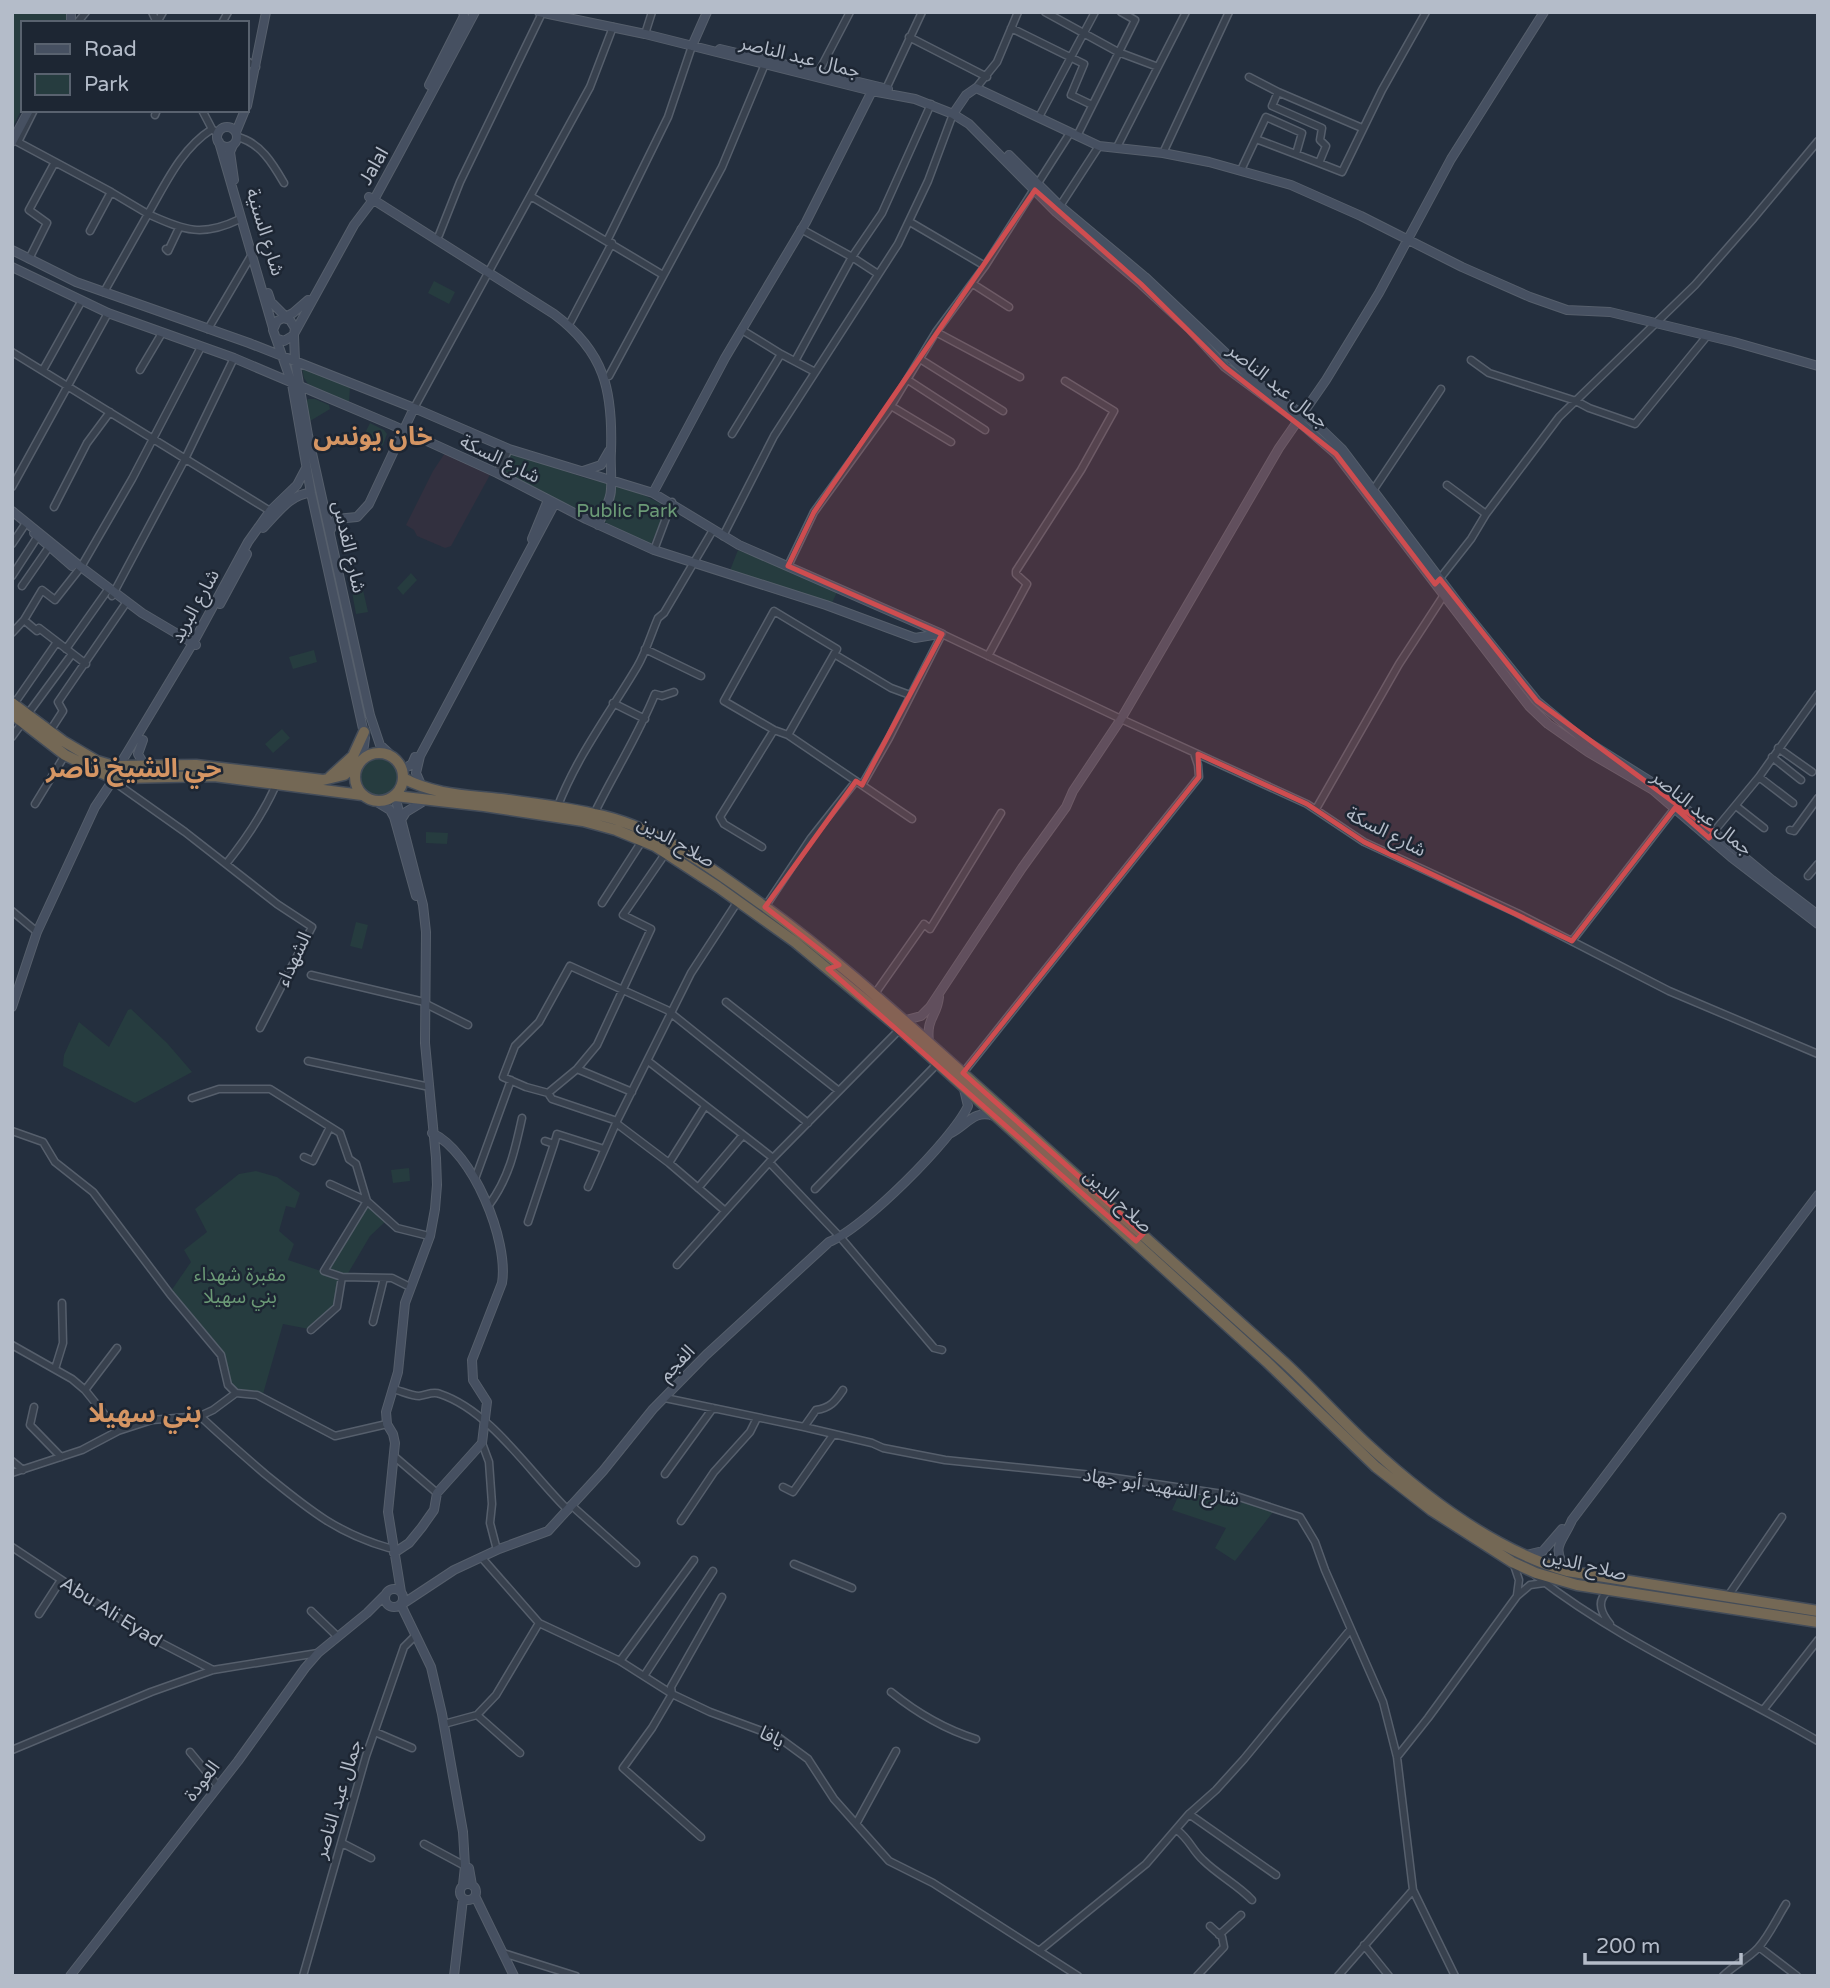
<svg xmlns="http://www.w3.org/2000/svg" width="1830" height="1988" font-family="'Varela Round','Noto Sans Arabic',sans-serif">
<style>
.medical{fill:#32303f}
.green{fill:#263c3f}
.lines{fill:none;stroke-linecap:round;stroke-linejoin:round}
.street-casing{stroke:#565f6c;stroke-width:9}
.secondary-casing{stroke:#565f6c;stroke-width:10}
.highway-casing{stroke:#434c59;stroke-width:13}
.street{stroke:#38414e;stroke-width:6}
.secondary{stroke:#465061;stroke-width:8}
.highway{stroke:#746855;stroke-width:10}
.marked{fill:#ce4d50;fill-opacity:0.2;stroke:#ce4d50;stroke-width:5;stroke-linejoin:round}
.labels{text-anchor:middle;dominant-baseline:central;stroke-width:5;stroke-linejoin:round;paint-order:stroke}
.street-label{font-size:19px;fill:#b4bcc9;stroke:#1d2633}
.park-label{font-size:19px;fill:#6b9a76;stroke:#1d2633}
.district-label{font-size:26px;font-weight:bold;fill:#d59563;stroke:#1d2633}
</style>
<rect width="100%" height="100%" fill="#242f3e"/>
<!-- medical -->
<path class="medical" d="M 445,453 L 491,473 L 451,546 L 445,548 L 417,536 L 414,530 L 406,525 L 433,471 Z"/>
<!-- green -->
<path class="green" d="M 12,12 L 70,12 L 65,23 L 23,23 L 23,107 L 12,128 Z
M 434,281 L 455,292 L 449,304 L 428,293 Z
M 302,368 L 350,387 L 349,402 L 308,384 L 304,378 Z
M 308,399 L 315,399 L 329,405 L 330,409 L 310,421 L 306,402 Z
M 370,423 L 384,430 L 387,434 L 383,445 L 377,448 L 369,443 L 371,436 L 365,433 Z
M 510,452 L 585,478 L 632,489 L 667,507 L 651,544 L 501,473 Z
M 738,550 L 838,590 L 831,605 L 729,573 Z
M 411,573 L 417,580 L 403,595 L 397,588 Z
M 363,590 L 368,612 L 356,614 L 352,592 Z
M 314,650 L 317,662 L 293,669 L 289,657 Z
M 282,729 L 290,738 L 273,753 L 265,744 Z
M361 777a19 19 0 1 1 38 0a19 19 0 1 1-38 0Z
M 426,832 L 448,833 L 447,844 L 426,843 Z
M 356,922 L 368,925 L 362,949 L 350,946 Z
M 131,1009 L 167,1043 L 192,1072 L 135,1103 L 63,1066 L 64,1055 L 79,1022 L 109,1047 L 128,1010 Z
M 409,1168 L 410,1181 L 393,1183 L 391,1170 Z
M 256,1171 L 277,1177 L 300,1193 L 295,1208 L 286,1206 L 279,1231 L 294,1244 L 288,1260 L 327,1273 L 368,1207 L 385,1222 L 370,1236 L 347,1275 L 340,1276 L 335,1308 L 309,1329 L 283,1324 L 263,1394 L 234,1388 L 230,1382 L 225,1354 L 171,1291 L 191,1262 L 184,1250 L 207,1232 L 195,1209 L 239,1174 Z
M 1181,1490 L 1242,1501 L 1238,1509 L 1243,1501 L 1273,1512 L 1235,1561 L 1215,1548 L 1226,1528 L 1172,1510 Z"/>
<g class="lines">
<defs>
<path id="street" d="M 152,12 L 157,23
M 1045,12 L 1118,52 L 1158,67
M 159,19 L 163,12
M 77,23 L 86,12
M 222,23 L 228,12
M 1011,28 L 1084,64 L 1071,95 L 1092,105
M 645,34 L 652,12
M 909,37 L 987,77
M 247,61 L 256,67
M 817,75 L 850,12
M 1249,77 L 1278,92 L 1362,128
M 976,88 L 997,62 L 1018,12
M 885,91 L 922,12
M 1278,92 L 1272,106 L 1322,128 L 1320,140 L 1326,146 L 1319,163 L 1342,172 L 1382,90 L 1426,12
M 202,110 L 212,129 L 218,134
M 155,115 L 157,110
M 1039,117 L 1095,12
M 212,129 C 181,149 166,183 148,214 C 185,231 203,237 240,219
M 1077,136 L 1135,20 L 1121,12
M 237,137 C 260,142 273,164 284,183
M 1256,139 L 1319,163
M 14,140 L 111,192 L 148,214 L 104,292
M 18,142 L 34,110
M 1117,147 L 1186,12
M 1163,153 L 1229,12
M 1241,170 L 1266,117 L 1302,133 L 1296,154
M 532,197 L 663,275
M 1058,209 L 1099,146
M 910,222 L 985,266
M 801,229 L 852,257 L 882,213 L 931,104
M 90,231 L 111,192
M 439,235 L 460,182 L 542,13
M 607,241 L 668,117 L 692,46
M 166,249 L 168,251 L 179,228
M 29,259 L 47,223 L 29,210 L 55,162
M 973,284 L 1009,307
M 571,321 L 612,243
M 208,329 L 251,256
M 936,332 L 1020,377
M 12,352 L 270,511
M 781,354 L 815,372
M 920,359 L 1003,411
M 1471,360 L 1489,373 L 1576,401 L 1589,408 L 1635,424 L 1707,336
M 795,361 L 852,257 L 878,274
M 43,370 L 81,302
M 140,370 L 162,333
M 609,376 L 722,167 L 765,64
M 908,380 L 985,430
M 891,406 L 951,442
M 414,408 L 590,87 L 613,27
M 732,434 L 781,354 L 742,330
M 497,473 L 509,449
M 1447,485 L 1486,514
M 12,487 L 108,313
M 1372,492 L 1441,389
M 54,507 L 87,443 L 110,412
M 723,536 L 774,436 L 898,244 L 928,181 L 953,114
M 12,544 L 24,526
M 654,550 L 672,502
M 788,566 L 814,512 L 891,406 L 936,332 L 985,266 L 1070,133
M 12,576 L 38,536
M 1438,581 L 1471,539 L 1486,514 L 1559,417 L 1695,285 L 1752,220 L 1818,141
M 22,586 L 49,547
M 112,596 L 185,459 L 234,358
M 24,620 L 37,631 L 39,628 L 86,664
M 12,633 L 24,620 L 42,590 L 55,600 L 81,567 L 132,479 L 201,347
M 66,649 L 107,591
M 645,649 L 701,676
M 834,654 L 891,688 L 910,695
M 988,656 L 1027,584 L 1016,574 L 1016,571 L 1081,470 L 1114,411 L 1065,381
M 613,703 L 645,719
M 14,704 L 57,642
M 27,715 L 72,654
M 50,731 L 63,711 L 58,702 L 124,606
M 788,735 L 837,649 L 774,611 L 724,701 L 774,730 L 788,735 L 912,819
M 12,737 L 22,723
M 1778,748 L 1812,772
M 1772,757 L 1801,780
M 1759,777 L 1793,803
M 113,781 L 185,832 L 277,904 L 312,927 L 260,1028
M 862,785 L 889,738 L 942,634 L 1121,719 L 1307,804 L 1364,842 L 1517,913 L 1669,991 L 1818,1054
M 35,804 L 65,755
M 1736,806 L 1764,828
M 557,808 C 577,756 609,714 637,667 C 646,652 651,634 658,618 L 664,613 L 713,530
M 1316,809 L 1399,664 L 1444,595
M 594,814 C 614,773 638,736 655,694 L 662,696 L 674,692
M 1790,830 L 1794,831 L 1818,798
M 1711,835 L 1759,777 L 1818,694
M 762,847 L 724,824 L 720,817 L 774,730
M 226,864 C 246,839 263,814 276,785
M 1808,876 L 1818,864
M 602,903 L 642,841
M 765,907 L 811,838 L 856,781
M 12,911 L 37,932
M 1572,941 L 1675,808
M 311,975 L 420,1001
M 874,995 L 924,924 L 930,929 L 1001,813
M 726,1002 L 839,1091
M 424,1003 L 468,1025
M 308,1061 L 425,1086
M 648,1061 L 773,1158
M 577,1069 L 632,1092
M 963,1073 L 1199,777 L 1198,765 L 1194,753
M 548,1093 L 577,1069 L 597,1045 L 651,929 L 623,915 L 665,854
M 192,1098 L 219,1089 L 270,1089 L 340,1133 L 349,1159 L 356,1164 L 367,1201 L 397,1228 L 425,1235
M 617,1121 L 552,1099 L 548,1093 L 526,1087 L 503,1077 L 515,1046 L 539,1022 L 570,966 L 667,1010 L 808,1123
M 616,1123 L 669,1163 L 724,1210
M 12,1131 L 43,1142 L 55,1162 L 93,1192 L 170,1294 L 221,1355 L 228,1385 L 236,1393 L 257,1395 L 335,1436 L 387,1424
M 554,1144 L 557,1134 L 604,1149
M 304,1157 L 313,1161 L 330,1127
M 669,1163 L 705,1106
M 770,1163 L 841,1238 L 934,1348 L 942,1350
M 475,1179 L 511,1080
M 330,1184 L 367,1201 L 324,1271 L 342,1277
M 588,1187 L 617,1121 L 691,973 L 738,901
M 698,1188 L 743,1135
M 815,1189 L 938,1063
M 489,1205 C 509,1178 515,1150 522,1118
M 528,1222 L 554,1144 L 545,1141
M 677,1265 L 773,1158 L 900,1029
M 373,1322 L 384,1278
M 311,1330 L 337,1307 L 342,1277 L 392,1278 L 406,1285
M 12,1345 L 72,1379 L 85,1390 L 118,1431
M 55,1369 L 63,1343 L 62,1303
M 393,1389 C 401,1391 412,1396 419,1396 C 427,1395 433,1391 440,1394 C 491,1411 530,1473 568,1510
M 85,1390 L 117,1348
M 665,1398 L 804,1427 L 872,1443 L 883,1448 L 945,1460 L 1102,1476 L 1236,1496 L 1300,1517 L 1315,1542 L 1325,1570 L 1383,1702 L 1397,1757 L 1413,1890 L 1455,1976
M 34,1407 L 30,1425 L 61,1457
M 200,1416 C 221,1436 243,1455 265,1474 C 307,1508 336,1533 389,1548
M 804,1427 L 816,1410 C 830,1408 835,1402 843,1390
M 482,1443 L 489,1462 L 492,1504 L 490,1523 L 497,1550
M 395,1457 L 437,1493
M 12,1461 L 23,1470
M 12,1473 L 82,1450 L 118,1431 L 152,1420 L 200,1416 L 213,1410 L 236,1393
M 665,1474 L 713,1408
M 783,1487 L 793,1492 L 833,1435
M 571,1505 L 636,1563
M 681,1521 L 714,1472 L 750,1432 L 757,1418
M 12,1547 L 140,1632 L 213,1670
M 482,1558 L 539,1623 L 620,1661 L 672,1694 L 710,1712 L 778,1737 L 808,1759 L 834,1799 L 889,1861 L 933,1883 L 1078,1976
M 794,1564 L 852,1588
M 1514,1565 L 1519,1580 L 1517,1595
M 1536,1576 C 1622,1643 1724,1686 1818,1741
M 1608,1591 C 1596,1601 1601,1613 1610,1624
M 1728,1596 L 1782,1517
M 311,1611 L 338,1637
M 39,1614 L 61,1580
M 620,1661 L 694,1560
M 644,1676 L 713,1571
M 891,1692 C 917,1713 944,1729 976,1739
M 1764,1709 L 1818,1640
M 477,1715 L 520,1753
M 444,1724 L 477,1715 L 496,1695 L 539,1623
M 375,1732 L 412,1748
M 12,1750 L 151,1692 L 213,1670 L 318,1653
M 190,1752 L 218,1786
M 1397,1757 L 1428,1718 L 1517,1596 L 1530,1585 L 1544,1583
M 1189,1814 L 1276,1875
M 856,1824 L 896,1751
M 1177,1830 C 1190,1840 1192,1850 1203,1860 C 1218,1875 1238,1885 1252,1900
M 701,1837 L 623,1768 L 652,1728 L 672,1694 L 671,1687 L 722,1597
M 342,1843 L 371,1858
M 424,1844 L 465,1866
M 1219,1935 L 1241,1915
M 1364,1945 L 1389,1976
M 1759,1947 L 1797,1976
M 1039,1951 L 1146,1864 L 1189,1814 L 1216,1790 L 1244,1759 L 1350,1630
M 503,1953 L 576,1976
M 303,1976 L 366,1756 L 404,1647 L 415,1636
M 1197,1976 L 1224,1947 L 1222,1937 L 1210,1926
M 1338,1976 L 1413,1890
M 1723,1976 C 1735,1964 1748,1959 1758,1948 C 1769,1936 1777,1918 1786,1904"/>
<path id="secondary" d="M 71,12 L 71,23
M 539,12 L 645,34 L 872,91 L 915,99 L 953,114 L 969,124 L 1056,212 L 1141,284 L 1190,329 L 1225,367 L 1298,421 L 1336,454 L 1508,679 L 1529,706 L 1548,724 L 1588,752 L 1653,790 L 1731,857 L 1818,924
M 692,46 L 707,12
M 720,49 L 888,89
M 429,85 L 464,16 L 463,12
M 247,106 L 266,12
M 953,114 L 966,95 L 976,88 L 1099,146 L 1163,153 L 1209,162 L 1291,185 L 1361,216 L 1462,267 L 1530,297 L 1567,310 L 1610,312 L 1734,342 L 1818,366
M217 137a10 10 0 1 1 20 0a10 10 0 1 1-20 0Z
M 236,132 L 245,110
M 12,142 L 29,110
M 219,142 L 273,328
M 233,145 L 230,152 L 234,180
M 1009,155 L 1060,206 L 1145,277 L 1253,379 L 1317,425 L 1342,449 L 1465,612 L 1537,701 L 1583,739 L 1661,788 L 1772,880 L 1818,915
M 369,197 L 554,314 C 605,352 613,391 611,451 C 610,464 612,477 611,489 C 611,500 603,514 598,525
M 12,250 L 76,282 L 249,343 L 414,408 L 509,449 L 653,493 L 739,545 L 942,634
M 12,267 L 108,313 L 234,358 L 392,425 L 497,473 L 586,519 L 654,550 L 826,605 L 915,638 L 939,634
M 268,293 L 271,302 L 287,318
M 281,319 L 293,313 L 308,300
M 295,332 L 354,225 L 376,196 L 394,163 L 475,12
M 294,336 L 295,361 L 308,435 L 370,715 L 380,745 L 394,758
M 278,339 L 284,341 L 294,335 L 295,328 L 290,320 L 283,318 L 277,321 L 273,330 L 292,384 L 311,493 L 365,738 L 362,760
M 583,471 L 601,465 L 609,451
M 653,493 L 725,358 L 806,222 L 872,91
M 12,511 L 81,567 L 142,613 L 196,645
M 263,528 C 276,515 291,493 311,493
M 330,531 L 336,519 L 357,517 L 369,504 L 414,408
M 34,533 L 72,566
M 532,539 L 548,500
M 220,604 L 247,554
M 143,740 L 138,754 L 142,761 L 149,766
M 119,766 L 193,643 L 248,542 L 270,511 L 297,485 L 306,468
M 402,770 L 412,764 L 415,757
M 422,787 L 416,773 L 420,756 L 555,503
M 395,796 L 423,905 L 426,932 L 425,1043 L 436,1158 L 437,1185 L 435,1209 L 430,1236 L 405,1303 L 398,1372 L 386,1412 L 387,1424 L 393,1434 L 395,1443 L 388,1512 L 401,1592
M 377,802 L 390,810 L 394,817 L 416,896
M 401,820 L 406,812 L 424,801
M 12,1007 L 37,932 L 95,807 L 115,777
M 906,1020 L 921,1016 L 930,1007 L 1022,868 L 1066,807 L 1073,791 L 1121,719 L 1279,448 L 1326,380 L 1379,293 L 1451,159 L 1544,12
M 929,1042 C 926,1017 937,1017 939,997
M 951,1133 C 967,1125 974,1109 994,1116
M 394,1553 L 409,1543 L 422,1527 L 434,1510 L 437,1493 L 482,1443 L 487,1402 L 473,1380 L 472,1360 L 502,1283 C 509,1241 473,1152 432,1133
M 1526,1555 L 1543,1551 L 1562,1529
M 1567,1571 C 1550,1545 1562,1544 1572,1520 L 1818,1195
M385 1598a9 9 0 1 1 18 0a9 9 0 1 1-18 0Z
M 469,1868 L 472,1885
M460 1892a8 8 0 1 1 16 0a8 8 0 1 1-16 0Z
M 463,1885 L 465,1866 L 463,1832 L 442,1714 L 431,1667 L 401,1605 L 454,1570 L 499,1549 L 548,1531 L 603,1471 L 653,1409 L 706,1355 L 829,1242 C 863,1229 953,1139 968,1106 L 964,1089
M 475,1896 L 514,1976
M 70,1976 L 238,1761 L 305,1668 L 318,1653 L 367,1613 L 386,1594
M 454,1976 L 463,1899"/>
<path id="highway" d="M 12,703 L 63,741 L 97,761 L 114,766 L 196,765 L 323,780 L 344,775 L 359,763
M 12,714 L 65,755 L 106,775 L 123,778 L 214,776 L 362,795
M355 777a24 24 0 1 1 48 0a24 24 0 1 1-48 0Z
M 330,777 L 353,756 L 364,732
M 403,778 C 435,795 466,795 501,799 C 532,803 563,807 594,814 C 657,826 712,869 764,906 C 836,958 902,1019 968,1078 C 1074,1172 1179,1268 1285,1363 C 1313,1389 1339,1418 1367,1444 C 1422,1495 1494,1550 1567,1571 L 1818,1611
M 395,796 L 484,806 L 583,821 L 616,830 L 655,846 L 718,887 L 795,942 L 900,1029 L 1267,1362 L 1376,1467 L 1431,1510 L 1512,1562 L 1536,1573 L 1577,1585 L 1818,1622"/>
</defs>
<!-- street casing -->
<use href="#street" class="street-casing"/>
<!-- secondary casing -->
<use href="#secondary" class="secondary-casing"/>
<!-- highway casing -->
<use href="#highway" class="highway-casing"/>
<!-- street -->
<use href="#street" class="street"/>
<!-- secondary -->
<use href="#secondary" class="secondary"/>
<!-- highway -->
<use href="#highway" class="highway"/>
</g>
<!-- marked area -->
<path class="marked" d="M 1035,190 L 1141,284 L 1225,367 L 1336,454 L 1435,584 L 1440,579 L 1537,701 L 1714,832 L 1709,838 L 1675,808 L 1572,941 L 1364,842 L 1307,804 L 1198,754 L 1199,777 L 963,1073 L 1143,1234 L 1136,1241 L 828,969 L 839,965 L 765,907 L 856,781 L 862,785 L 942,634 L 788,566 L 814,512 Z"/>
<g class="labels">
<!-- street labels -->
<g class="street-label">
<text transform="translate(800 57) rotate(14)">جمال عبد الناصر</text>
<text transform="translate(374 166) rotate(-60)">Jalal</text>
<text transform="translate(265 232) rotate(73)">شارع السنية</text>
<text transform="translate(1278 386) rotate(39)">جمال عبد الناصر</text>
<text transform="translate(500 459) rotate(26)">شارع السكة</text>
<text transform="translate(349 547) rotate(77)">شارع القدس</text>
<text transform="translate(195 606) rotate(-61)">شارع البريد</text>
<text transform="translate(1702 813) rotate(39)">جمال عبد الناصر</text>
<text transform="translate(1386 832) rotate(27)">شارع السكة</text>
<text transform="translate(676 842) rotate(29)">صلاح الدين</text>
<text transform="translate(294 959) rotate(-65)">الشهداء</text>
<text transform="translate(1118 1201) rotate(42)">صلاح الدين</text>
<text transform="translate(677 1363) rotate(-46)">الفجم</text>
<text transform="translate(1161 1487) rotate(9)">شارع الشهيد أبو جهاد</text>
<text transform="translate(1585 1565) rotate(13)">صلاح الدين</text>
<text transform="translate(111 1612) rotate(32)">Abu Ali Eyad</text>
<text transform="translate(772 1737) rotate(26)">يافا</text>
<text transform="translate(202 1781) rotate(-53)">العودة</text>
<text transform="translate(338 1799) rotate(-73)">جمال عبد الناصر</text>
</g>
<!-- park labels -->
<g class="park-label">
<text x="627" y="511">Public Park</text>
<text x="240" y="1275">مقبرة شهداء<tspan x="240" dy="22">بني سهيلا</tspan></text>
</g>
<!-- district labels -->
<g class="district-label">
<text x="373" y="436">خان يونس</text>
<text x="134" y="768">حي الشيخ ناصر</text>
<text x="145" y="1413">بني سهيلا</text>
</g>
</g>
<!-- border -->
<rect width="1830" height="1988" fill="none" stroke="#b4bcc9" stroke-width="28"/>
<!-- legend -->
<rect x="21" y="21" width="228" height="91" fill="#1d2633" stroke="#59626f" stroke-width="2"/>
<rect x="35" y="44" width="35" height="10" fill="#465061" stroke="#59626f" stroke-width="2"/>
<text x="84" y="56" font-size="21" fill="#b4bcc9">Road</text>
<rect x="35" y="74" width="35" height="21" fill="#263c3f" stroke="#59626f" stroke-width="2"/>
<text x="84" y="91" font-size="21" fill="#b4bcc9">Park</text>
<!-- scale -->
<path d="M1585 1953v10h156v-10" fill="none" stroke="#b4bcc9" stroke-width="3.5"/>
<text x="1596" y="1953" font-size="21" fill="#b4bcc9" stroke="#1d2633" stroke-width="5" paint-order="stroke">200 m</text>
</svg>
